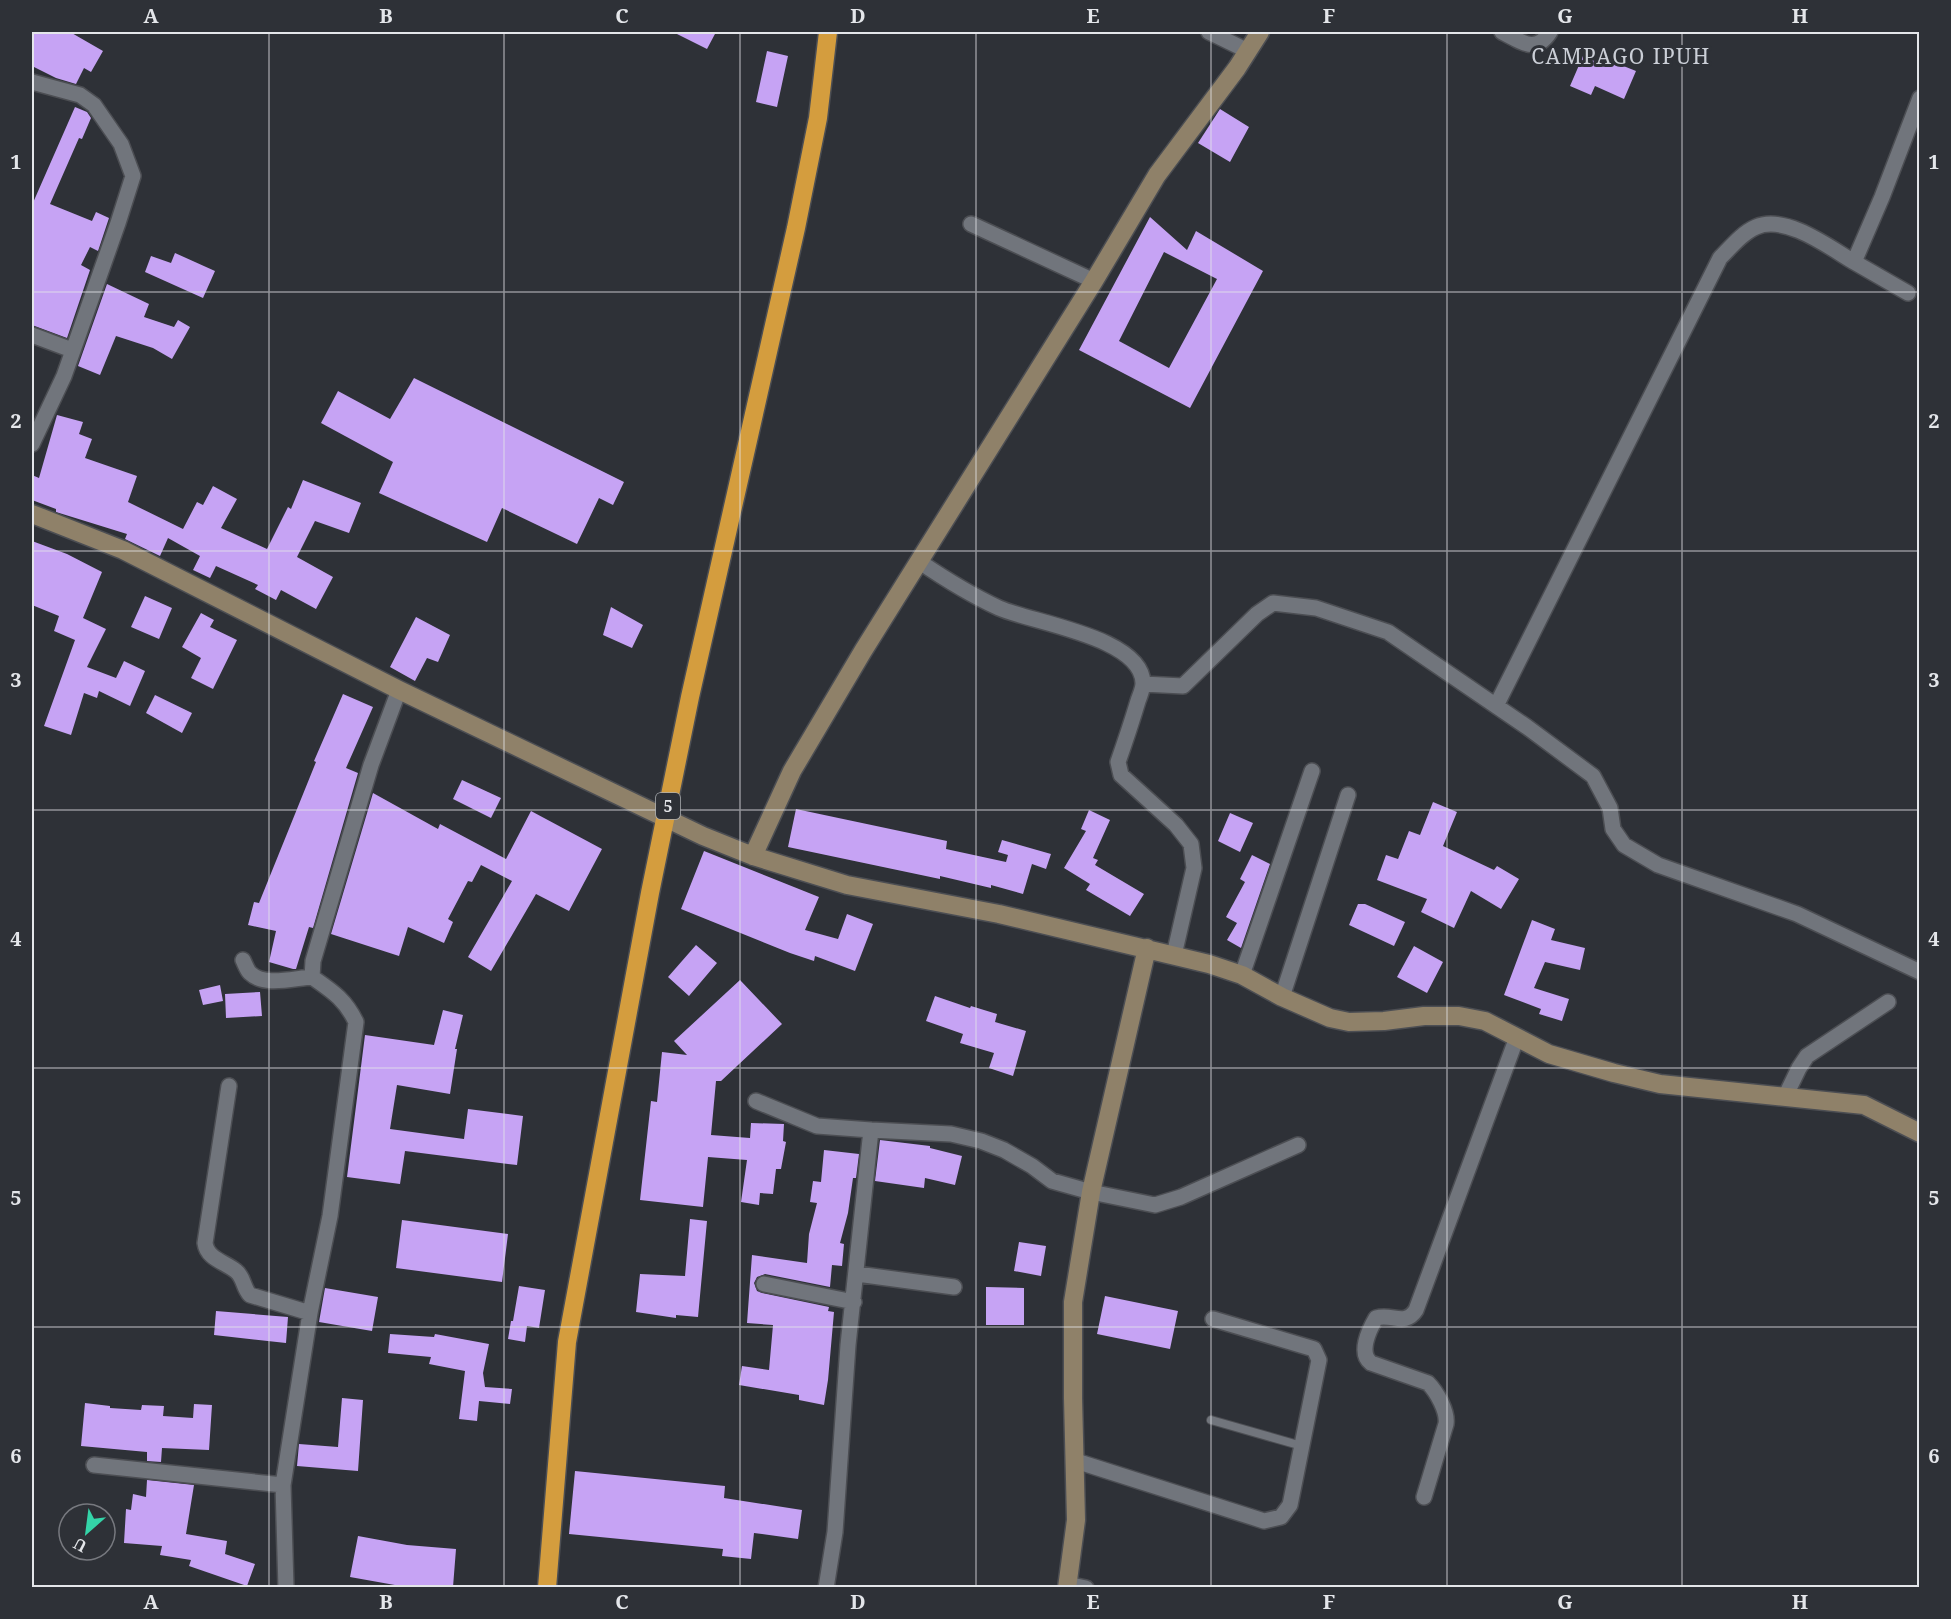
<svg xmlns="http://www.w3.org/2000/svg" width="1951" height="1619" font-family="'Noto Serif',serif">
<style>
.building{fill:#c6a3f4;fill-rule:evenodd}
.lines{fill:none;stroke-linecap:round;stroke-linejoin:round}
.lane-casing{stroke:#4c4e53;stroke-width:10}
.street-casing{stroke:#4c4e53;stroke-width:18}
.secondary-casing{stroke:#4c4e53;stroke-width:21}
.highway-casing{stroke:#4c4e53;stroke-width:21}
.lane{stroke:#71757c;stroke-width:8}
.street{stroke:#71757c;stroke-width:15}
.secondary{stroke:#8f8169;stroke-width:18}
.highway{stroke:#d49d3e;stroke-width:18}
.grid{fill:none;stroke:#e4e6ea;stroke-width:1.5;stroke-opacity:0.55}
.labels{text-anchor:middle;dominant-baseline:central;stroke-width:6;stroke-linejoin:round;paint-order:stroke}
.shield{fill:#2e3137;stroke:#adb0b4;stroke-width:1.5}
.shield-label{font-size:16px;font-weight:bold;fill:#e4e6ea}
.quarter-label{font-size:21px;letter-spacing:1.5px;fill:#cbcfd7;stroke:#2e3137}
.neatline{fill:none;stroke:#e4e6ea;stroke-width:2}
.grid-label{font-size:20px;text-anchor:middle;font-weight:bold;fill:#e4e6ea}
</style>
<rect width="100%" height="100%" fill="#2e3137"/>
<!-- building -->
<path class="building" d="M 32,32 L 70,32 L 103,51 L 91,72 L 84,68 L 76,84 L 56,78 L 32,66 Z
M 673,32 L 716,32 L 707,49 Z
M 767,51 L 788,56 L 777,107 L 756,102 Z
M 1583,56 L 1608,67 L 1611,61 L 1636,71 L 1624,99 L 1595,86 L 1591,95 L 1570,86 Z
M 75,107 L 87,112 L 91,118 L 82,139 L 79,138 L 50,204 L 92,221 L 96,212 L 109,218 L 98,251 L 90,247 L 81,265 L 90,270 L 67,338 L 32,325 L 32,205 Z
M 1220,109 L 1249,127 L 1230,162 L 1198,143 Z
M 1150,217 L 1187,250 L 1196,231 L 1263,271 L 1190,408 L 1079,350 ZM 1164,252 L 1217,279 L 1169,368 L 1119,341 Z
M 175,253 L 215,271 L 203,298 L 145,272 L 151,256 L 171,263 Z
M 107,284 L 149,304 L 144,317 L 174,327 L 178,320 L 190,327 L 172,359 L 153,348 L 116,336 L 100,375 L 78,366 Z
M 414,378 L 624,482 L 613,505 L 599,498 L 577,544 L 502,508 L 487,542 L 379,493 L 393,462 L 321,423 L 338,391 L 390,419 Z
M 57,415 L 83,422 L 79,434 L 92,439 L 85,458 L 137,476 L 128,502 L 183,529 L 197,502 L 203,505 L 213,486 L 237,499 L 221,528 L 267,549 L 288,507 L 291,509 L 303,480 L 361,503 L 349,533 L 315,521 L 297,557 L 333,577 L 316,609 L 281,590 L 276,600 L 255,589 L 258,585 L 216,566 L 210,578 L 193,570 L 200,556 L 168,538 L 160,556 L 125,539 L 127,534 L 56,512 L 56,509 L 32,500 L 32,475 L 39,478 Z
M 32,541 L 67,554 L 102,572 L 83,618 L 106,629 L 87,667 L 116,678 L 124,661 L 145,671 L 130,706 L 99,691 L 97,698 L 84,693 L 71,735 L 44,726 L 75,640 L 54,631 L 59,616 L 32,605 Z
M 145,596 L 172,608 L 159,639 L 131,627 Z
M 611,607 L 643,625 L 632,648 L 603,635 Z
M 201,613 L 214,620 L 210,627 L 237,640 L 213,689 L 191,678 L 201,658 L 182,647 Z
M 416,617 L 450,635 L 438,662 L 427,658 L 415,681 L 390,667 Z
M 343,694 L 373,707 L 346,768 L 358,773 L 313,928 L 309,927 L 296,969 L 293,969 L 269,962 L 276,931 L 248,925 L 254,902 L 259,903 L 316,762 L 314,761 Z
M 155,695 L 192,713 L 182,733 L 146,713 Z
M 462,780 L 501,798 L 491,818 L 453,799 Z
M 373,793 L 438,829 L 440,824 L 506,859 L 531,811 L 602,849 L 569,911 L 536,894 L 491,971 L 468,957 L 512,881 L 481,865 L 472,882 L 468,881 L 448,919 L 453,922 L 444,943 L 408,927 L 399,956 L 331,934 Z
M 1433,802 L 1457,812 L 1443,846 L 1494,870 L 1497,866 L 1519,879 L 1501,909 L 1471,891 L 1454,928 L 1421,912 L 1427,899 L 1377,880 L 1386,855 L 1398,859 L 1409,831 L 1420,835 Z
M 796,809 L 947,841 L 946,849 L 1006,862 L 1008,855 L 998,852 L 1002,840 L 1051,854 L 1046,869 L 1032,864 L 1023,894 L 991,885 L 991,888 L 940,876 L 940,879 L 788,847 Z
M 1089,810 L 1110,820 L 1093,858 L 1098,860 L 1095,865 L 1144,894 L 1130,916 L 1086,890 L 1090,884 L 1064,868 L 1086,831 L 1081,829 Z
M 1230,813 L 1253,823 L 1240,852 L 1218,841 Z
M 704,851 L 819,897 L 805,930 L 838,939 L 847,914 L 873,924 L 855,971 L 815,956 L 814,961 L 790,953 L 681,909 Z
M 1252,855 L 1270,864 L 1241,948 L 1227,940 L 1237,923 L 1226,917 L 1245,882 L 1240,879 Z
M 1358,904 L 1365,904 L 1405,922 L 1394,946 L 1349,925 Z
M 1532,920 L 1555,929 L 1551,940 L 1585,948 L 1580,970 L 1545,962 L 1534,988 L 1569,999 L 1562,1021 L 1539,1014 L 1541,1009 L 1504,995 Z
M 696,945 L 717,963 L 689,996 L 668,977 Z
M 1414,946 L 1443,962 L 1427,993 L 1397,977 Z
M 740,980 L 782,1024 L 721,1081 L 716,1081 L 711,1135 L 750,1138 L 751,1123 L 784,1124 L 783,1141 L 786,1142 L 781,1169 L 776,1169 L 773,1194 L 760,1193 L 759,1205 L 741,1202 L 747,1160 L 708,1157 L 703,1207 L 640,1200 L 651,1101 L 657,1102 L 662,1052 L 687,1055 L 674,1041 Z
M 220,985 L 223,1001 L 203,1005 L 199,990 Z
M 260,992 L 262,1016 L 226,1018 L 225,994 Z
M 935,996 L 970,1008 L 971,1006 L 997,1014 L 995,1022 L 1026,1031 L 1013,1076 L 989,1068 L 994,1053 L 960,1043 L 963,1034 L 926,1021 Z
M 443,1010 L 463,1015 L 455,1049 L 457,1049 L 450,1094 L 397,1085 L 390,1129 L 464,1139 L 468,1109 L 523,1116 L 517,1165 L 405,1151 L 400,1184 L 347,1177 L 365,1035 L 434,1045 Z
M 880,1140 L 930,1146 L 930,1148 L 962,1156 L 955,1185 L 925,1178 L 924,1188 L 875,1181 Z
M 824,1150 L 859,1154 L 856,1178 L 853,1178 L 848,1213 L 840,1243 L 844,1244 L 842,1266 L 832,1265 L 830,1287 L 765,1274 L 757,1277 L 754,1283 L 757,1291 L 762,1293 L 829,1307 L 828,1311 L 834,1312 L 828,1380 L 824,1405 L 799,1400 L 799,1395 L 739,1385 L 742,1366 L 769,1370 L 773,1325 L 747,1323 L 752,1255 L 807,1263 L 809,1234 L 817,1203 L 810,1202 L 813,1181 L 821,1182 Z
M 690,1219 L 707,1221 L 698,1317 L 676,1315 L 676,1318 L 636,1312 L 640,1274 L 685,1276 Z
M 402,1220 L 508,1234 L 502,1282 L 396,1268 Z
M 1019,1242 L 1046,1246 L 1041,1276 L 1014,1271 Z
M 519,1286 L 545,1290 L 539,1328 L 527,1326 L 525,1342 L 508,1339 L 511,1321 L 513,1321 Z
M 986,1287 L 1024,1288 L 1024,1325 L 986,1325 Z
M 325,1288 L 378,1297 L 372,1331 L 319,1322 Z
M 1105,1296 L 1178,1311 L 1170,1349 L 1097,1334 Z
M 216,1311 L 288,1317 L 286,1343 L 214,1335 Z
M 390,1334 L 434,1337 L 435,1334 L 489,1344 L 483,1373 L 485,1387 L 512,1389 L 510,1404 L 479,1401 L 477,1421 L 459,1419 L 465,1371 L 429,1364 L 431,1357 L 388,1353 Z
M 342,1398 L 363,1400 L 358,1471 L 297,1466 L 299,1444 L 338,1447 Z
M 85,1403 L 110,1406 L 110,1408 L 141,1410 L 142,1405 L 164,1406 L 163,1416 L 193,1418 L 194,1404 L 212,1405 L 209,1450 L 162,1448 L 161,1462 L 147,1461 L 147,1452 L 81,1446 Z
M 575,1471 L 725,1486 L 724,1498 L 802,1510 L 798,1539 L 754,1533 L 751,1559 L 722,1556 L 723,1549 L 569,1534 Z
M 147,1480 L 194,1485 L 186,1534 L 227,1541 L 225,1554 L 255,1564 L 247,1586 L 189,1566 L 191,1560 L 160,1555 L 162,1546 L 124,1543 L 126,1509 L 131,1510 L 133,1494 L 146,1497 Z
M 358,1536 L 407,1545 L 456,1549 L 453,1587 L 406,1587 L 350,1577 Z"/>
<g class="lines">
<defs>
<path id="lane" d="M 1211,1420 L 1302,1446"/>
<path id="street" d="M 1209,32 L 1248,51
M 1502,32 C 1521,41 1535,55 1550,32
M 32,82 L 80,95 L 94,105 L 121,144 L 133,176 L 118,223 L 64,376 L 32,444
M 971,224 L 1094,281
M 1854,262 L 1908,293
M 32,335 L 72,350
M 920,562 C 945,579 971,595 999,608 C 1033,623 1142,637 1143,683 C 1143,689 1140,695 1138,701 C 1132,721 1125,742 1118,762 L 1121,775 L 1176,825 L 1191,844 L 1194,868 L 1174,955
M 1143,684 L 1183,686 L 1257,614 L 1273,603 L 1316,608 L 1388,632 L 1527,727 L 1593,776 L 1610,808 L 1613,829 L 1624,845 L 1658,865 L 1797,914 L 1920,972
M 1496,706 L 1720,258 C 1731,247 1742,233 1756,227 C 1785,214 1829,247 1854,262 L 1882,197 L 1920,98
M 243,960 C 245,964 247,970 250,973 C 264,987 294,978 312,977
M 1242,975 L 1312,771
M 1282,997 L 1348,795
M 229,1086 L 205,1243 C 207,1259 225,1262 236,1271 C 244,1277 243,1288 250,1295 L 310,1313
M 1785,1097 L 1799,1068 L 1807,1056 L 1888,1002
M 756,1101 L 817,1126 L 871,1130
M 857,1274 L 954,1287
M 764,1284 L 854,1302
M 1076,1461 L 1264,1521 L 1281,1517 L 1290,1505 L 1319,1360 L 1314,1349 L 1213,1319
M 94,1465 L 283,1485
M 1424,1497 L 1446,1424 C 1448,1412 1437,1392 1428,1383 L 1371,1363 C 1358,1353 1369,1330 1376,1318 C 1392,1313 1405,1327 1416,1310 L 1517,1037
M 1067,1584 L 1086,1588
M 286,1588 L 283,1485 L 310,1313 L 330,1216 L 356,1022 C 345,999 332,991 312,977 L 313,961 L 371,765 L 399,690
M 826,1588 L 835,1532 L 848,1345 L 871,1130 L 951,1134 L 981,1141 L 1004,1150 L 1032,1166 L 1052,1181 L 1091,1192 L 1155,1205 L 1181,1197 L 1298,1145"/>
<path id="secondary" d="M 32,514 L 123,550 L 399,690 L 703,836 L 753,856 L 847,885 L 999,914 L 1209,964 L 1242,975 L 1282,997 L 1330,1018 L 1349,1022 L 1384,1021 L 1424,1016 L 1459,1016 L 1485,1021 L 1549,1054 L 1614,1073 L 1660,1084 L 1864,1105 L 1920,1133
M 753,856 L 792,771 L 863,651 L 1094,281 L 1157,175 L 1237,68 L 1260,32
M 1067,1588 L 1076,1520 L 1073,1398 L 1073,1302 L 1091,1192 L 1147,948"/>
<path id="highway" d="M 547,1588 L 567,1342 L 650,893 L 690,697 L 796,228 L 818,118 L 828,32"/>
</defs>
<!-- lane casing -->
<use href="#lane" class="lane-casing"/>
<!-- street casing -->
<use href="#street" class="street-casing"/>
<!-- secondary casing -->
<use href="#secondary" class="secondary-casing"/>
<!-- highway casing -->
<use href="#highway" class="highway-casing"/>
<!-- lane -->
<use href="#lane" class="lane"/>
<!-- street -->
<use href="#street" class="street"/>
<!-- secondary -->
<use href="#secondary" class="secondary"/>
<!-- highway -->
<use href="#highway" class="highway"/>
</g>
<!-- grid -->
<path class="grid" d="M 269,32 L 269,1588M 504,32 L 504,1588M 740,32 L 740,1588M 976,32 L 976,1588M 1211,32 L 1211,1588M 1447,32 L 1447,1588M 1682,32 L 1682,1588M 32,292 L 1920,292M 32,551 L 1920,551M 32,810 L 1920,810M 32,1068 L 1920,1068M 32,1327 L 1920,1327"/>
<g class="labels">
<!-- shield labels -->
<rect class="shield" x="656" y="793" width="24" height="26" rx="4.5"/>
<g class="shield-label">
<text x="668" y="806">5</text>
</g>
<!-- quarter labels -->
<g class="quarter-label">
<text x="1621" y="56">CAMPAGO IPUH</text>
</g>
</g>
<!-- border -->
<rect width="1951" height="1619" fill="none" stroke="#2e3137" stroke-width="66"/>
<!-- north arrow -->
<g transform="translate(87 1532) rotate(208)"><circle r="28" fill="#2e3137" stroke="#77797f" stroke-width="1.5"/>
<path d="M0-4.5L10 22L0 15L-10 22Z" fill="#34d4a8"/>
<text y="-9" font-size="16" font-weight="bold" text-anchor="middle" fill="#e4e6ea">U</text>
</g>
<rect x="33" y="33" width="1885" height="1553" class="neatline"/>
<g class="grid-label">
<text x="151" y="23">A</text>
<text x="386" y="23">B</text>
<text x="622" y="23">C</text>
<text x="858" y="23">D</text>
<text x="1093" y="23">E</text>
<text x="1329" y="23">F</text>
<text x="1565" y="23">G</text>
<text x="1800" y="23">H</text>
<text x="16" y="169">1</text>
<text x="1934" y="169">1</text>
<text x="16" y="428">2</text>
<text x="1934" y="428">2</text>
<text x="16" y="687">3</text>
<text x="1934" y="687">3</text>
<text x="16" y="946">4</text>
<text x="1934" y="946">4</text>
<text x="16" y="1205">5</text>
<text x="1934" y="1205">5</text>
<text x="16" y="1463">6</text>
<text x="1934" y="1463">6</text>
<text x="151" y="1609">A</text>
<text x="386" y="1609">B</text>
<text x="622" y="1609">C</text>
<text x="858" y="1609">D</text>
<text x="1093" y="1609">E</text>
<text x="1329" y="1609">F</text>
<text x="1565" y="1609">G</text>
<text x="1800" y="1609">H</text>
</g>
</svg>
